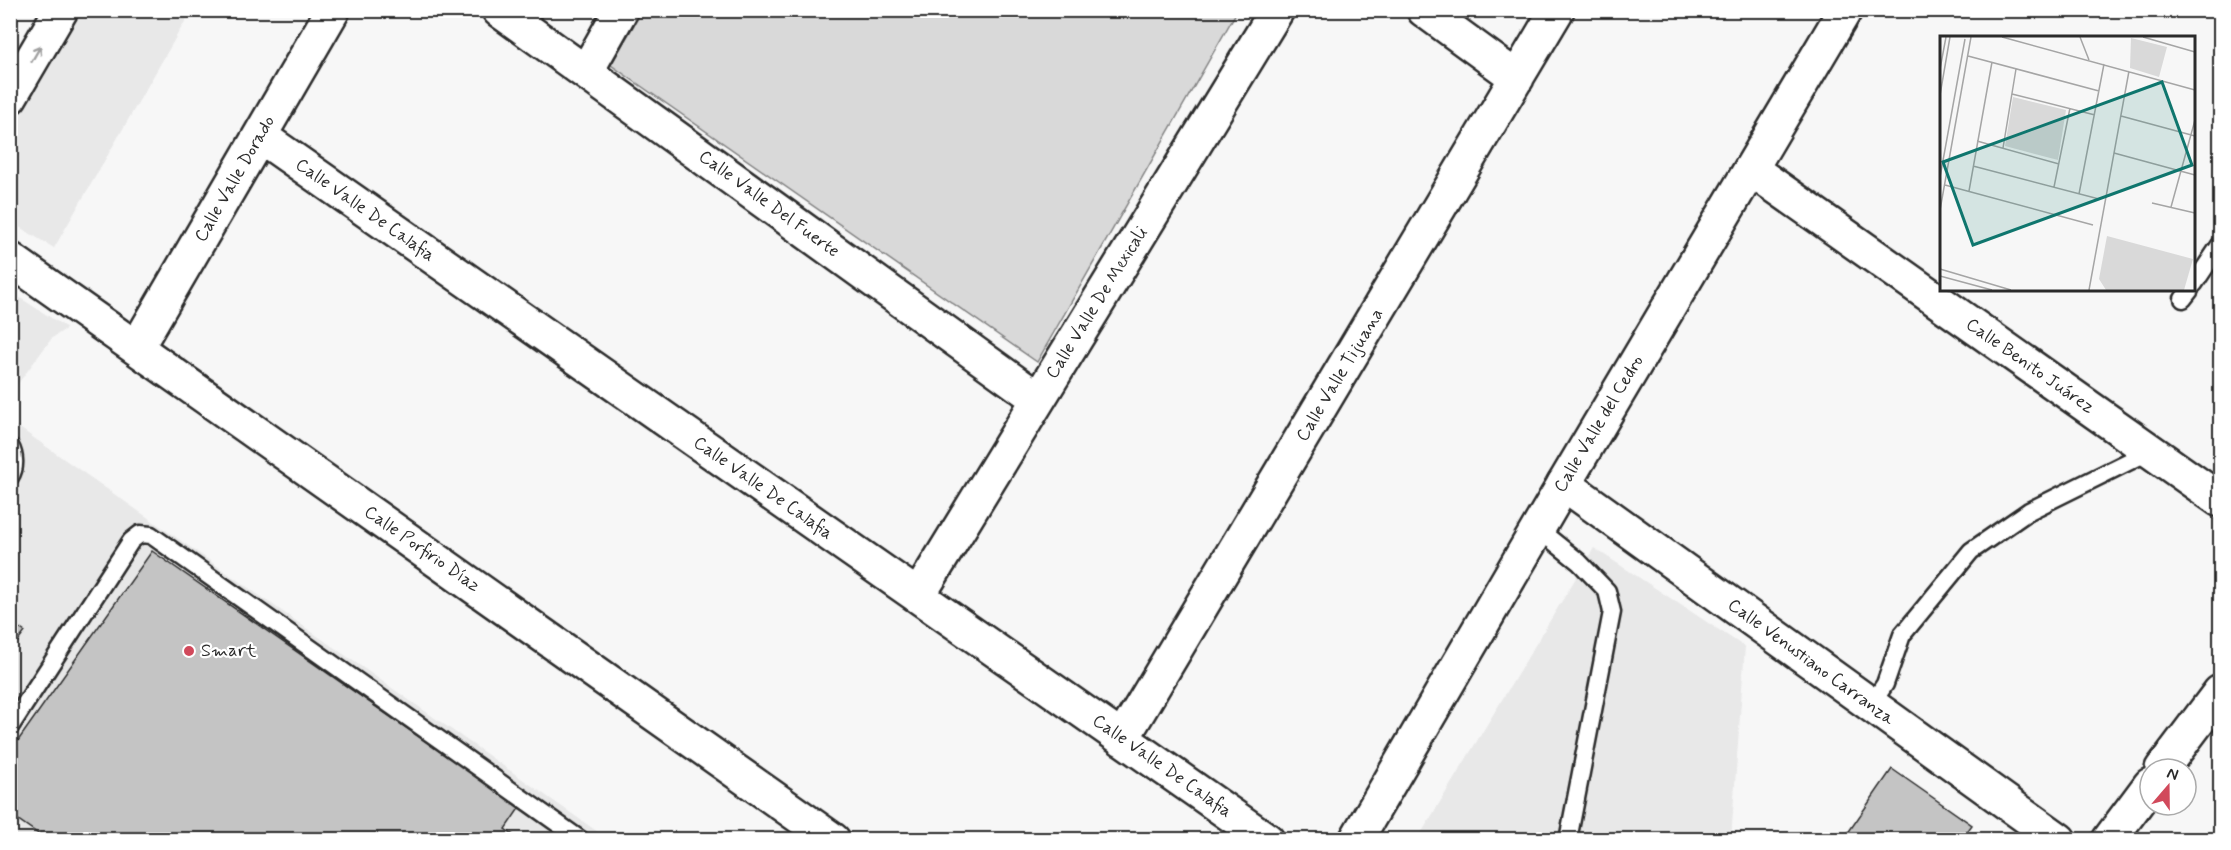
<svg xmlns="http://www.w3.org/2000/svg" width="2231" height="850" font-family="Mynerve,sans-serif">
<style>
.built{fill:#e8e8e8}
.green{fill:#d9d9d9;stroke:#828282;stroke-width:1.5}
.building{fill:#c4c4c4;stroke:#2b2b2b;stroke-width:1.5}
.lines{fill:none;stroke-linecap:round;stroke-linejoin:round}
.lane-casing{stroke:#2b2b2b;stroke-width:21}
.street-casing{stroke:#2b2b2b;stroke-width:38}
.secondary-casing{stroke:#2b2b2b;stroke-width:38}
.primary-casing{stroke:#2b2b2b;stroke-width:38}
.lane{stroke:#fff;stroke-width:16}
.street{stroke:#fff;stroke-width:33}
.secondary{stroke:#fff;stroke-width:33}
.primary{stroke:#fff;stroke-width:33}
.oneway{stroke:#a0a0a0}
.poi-dot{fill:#d1495b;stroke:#fff;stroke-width:2}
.labels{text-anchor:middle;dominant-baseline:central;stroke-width:4.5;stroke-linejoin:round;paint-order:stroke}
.street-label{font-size:18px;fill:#2b2b2b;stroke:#fff}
.poi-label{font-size:18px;fill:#2b2b2b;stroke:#fff;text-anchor:start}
.inset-road{fill:none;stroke:#a5a5a5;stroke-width:1.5}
.view{fill:#0f766e;fill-opacity:0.15;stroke:#0f766e;stroke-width:3}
.inset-edge{fill:none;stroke:#2b2b2b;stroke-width:3}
</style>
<rect width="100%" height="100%" fill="#f7f7f7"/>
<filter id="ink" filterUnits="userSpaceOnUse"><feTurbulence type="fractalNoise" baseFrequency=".0167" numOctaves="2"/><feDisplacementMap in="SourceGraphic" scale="12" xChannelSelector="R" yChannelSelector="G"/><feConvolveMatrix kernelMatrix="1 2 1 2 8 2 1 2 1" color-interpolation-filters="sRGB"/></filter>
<g filter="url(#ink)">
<!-- built -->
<path class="built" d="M 77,11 L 191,11 L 54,248 L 11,222 L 11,133 Z
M 11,292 L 67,328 L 52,338 L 11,393 Z
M 11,422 L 608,839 L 11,839 Z
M 1594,548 L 1745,647 L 1731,839 L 1417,840 Z"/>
<!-- green -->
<path class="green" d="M 642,11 L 642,10 L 1237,11 L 1037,362 L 611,65 Z"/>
<!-- building -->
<path class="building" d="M 152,551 L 520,807 L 505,829 L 520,840 L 47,840 L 10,814 L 10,752 Z
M 10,622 L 25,632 L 10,652 Z
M 1892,769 L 1972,825 L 1961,840 L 1843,840 Z"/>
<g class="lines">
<defs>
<path id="lane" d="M 2194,284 L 2220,245
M 2183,299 L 2190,290
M 10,446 C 15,455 16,468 10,477
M 1538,529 L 1579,562 L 1607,591 L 1612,612 L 1568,840
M 1871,705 L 1885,684 L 1902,635 L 1971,551 L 2029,511 L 2150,451
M 10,727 L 131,541 L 140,534 L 151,535 L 581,840"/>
<path id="street" d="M 499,10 L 1038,399
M 1424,10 L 1517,78
M 586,72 L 621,10
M 260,136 L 1267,840
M 1751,169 L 2220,500
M 10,259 L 833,840
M 137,347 L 333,10
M 1564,484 L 2059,840
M 918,596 L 1277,10
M 1122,739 L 1557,10
M 2162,769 L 2220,692
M 2109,840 L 2150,785"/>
<path id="secondary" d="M 1356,840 L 1564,484 L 1845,10"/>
<path id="primary" d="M 10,97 L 61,10"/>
</defs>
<!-- lane casing -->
<use href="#lane" class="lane-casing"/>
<!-- street casing -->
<use href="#street" class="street-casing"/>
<!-- secondary casing -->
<use href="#secondary" class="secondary-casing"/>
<!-- primary casing -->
<use href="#primary" class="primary-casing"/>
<!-- lane -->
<use href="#lane" class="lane"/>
<!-- street -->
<use href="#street" class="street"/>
<!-- secondary -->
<use href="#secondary" class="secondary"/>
<!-- primary -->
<use href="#primary" class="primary"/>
</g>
<!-- one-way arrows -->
<defs><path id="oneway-shaft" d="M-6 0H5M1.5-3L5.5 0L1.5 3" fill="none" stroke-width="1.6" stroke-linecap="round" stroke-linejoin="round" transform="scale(1.5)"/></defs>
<use class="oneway" href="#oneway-shaft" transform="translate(36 54) rotate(-60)"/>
</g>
<!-- markers -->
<circle class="poi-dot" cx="189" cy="651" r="6"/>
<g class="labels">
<!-- street labels -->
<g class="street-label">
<text transform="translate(235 179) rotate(-60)">Calle Valle Dorado</text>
<text transform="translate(769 204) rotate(36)">Calle Valle Del Fuerte</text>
<text transform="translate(365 210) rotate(35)">Calle Valle De Calafia</text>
<text transform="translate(1097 303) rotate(-58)">Calle Valle De Mexicali</text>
<text transform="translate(2030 366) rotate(35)">Calle Benito Juárez</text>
<text transform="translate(1340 375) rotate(-59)">Calle Valle Tijuana</text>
<text transform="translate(1599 424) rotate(-59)">Calle Valle del Cedro</text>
<text transform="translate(763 488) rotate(35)">Calle Valle De Calafia</text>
<text transform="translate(422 549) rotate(35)">Calle Porfirio Díaz</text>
<text transform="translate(1811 662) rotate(36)">Calle Venustiano Carranza</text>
<text transform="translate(1162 766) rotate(35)">Calle Valle De Calafia</text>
</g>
<!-- poi labels -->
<g class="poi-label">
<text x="201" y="651">Smart</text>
</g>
</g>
<!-- overview -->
<g transform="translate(1940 36)">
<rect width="255" height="255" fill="#f7f7f7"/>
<path d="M 191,2 L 227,11 L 219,41 L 190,32 ZM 73,61 L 126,74 L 118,124 L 65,110 ZM 167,200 L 253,223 L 244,254 L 166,254 L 159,243 Z" fill="#d9d9d9"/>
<path class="inset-road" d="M 62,1 L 255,54M 140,1 L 149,24M 203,1 L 255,16M 28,20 L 159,55M 0,33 L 6,1M 72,58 L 155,79M 0,59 L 10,1M 181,80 L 255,100M 37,105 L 119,128M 63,112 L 76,33M 174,117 L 255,139M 33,130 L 159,163M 0,141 L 25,3M 5,149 L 153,189M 114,151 L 130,72M 29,155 L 52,26M 139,158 L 164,28M 212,167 L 255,177M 231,171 L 255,84M 0,174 L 31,1M 0,233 L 71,254M 0,240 L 52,254M 149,254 L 189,35"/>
<path class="view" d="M 222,46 L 252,129 L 33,209 L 3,126 Z"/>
<rect width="255" height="255" class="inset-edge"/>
</g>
<!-- margin -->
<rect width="2231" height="850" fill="none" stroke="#fff" stroke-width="36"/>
<rect x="18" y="18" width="2195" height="814" fill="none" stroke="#2b2b2b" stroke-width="2" filter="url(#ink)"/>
<!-- north arrow -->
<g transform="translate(2168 787) rotate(20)"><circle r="28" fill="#ffffff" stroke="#aaaaaa" stroke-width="1.5"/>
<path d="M0-4.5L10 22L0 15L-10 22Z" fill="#d1495b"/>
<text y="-9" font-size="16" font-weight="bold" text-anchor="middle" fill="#2b2b2b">N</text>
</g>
</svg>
